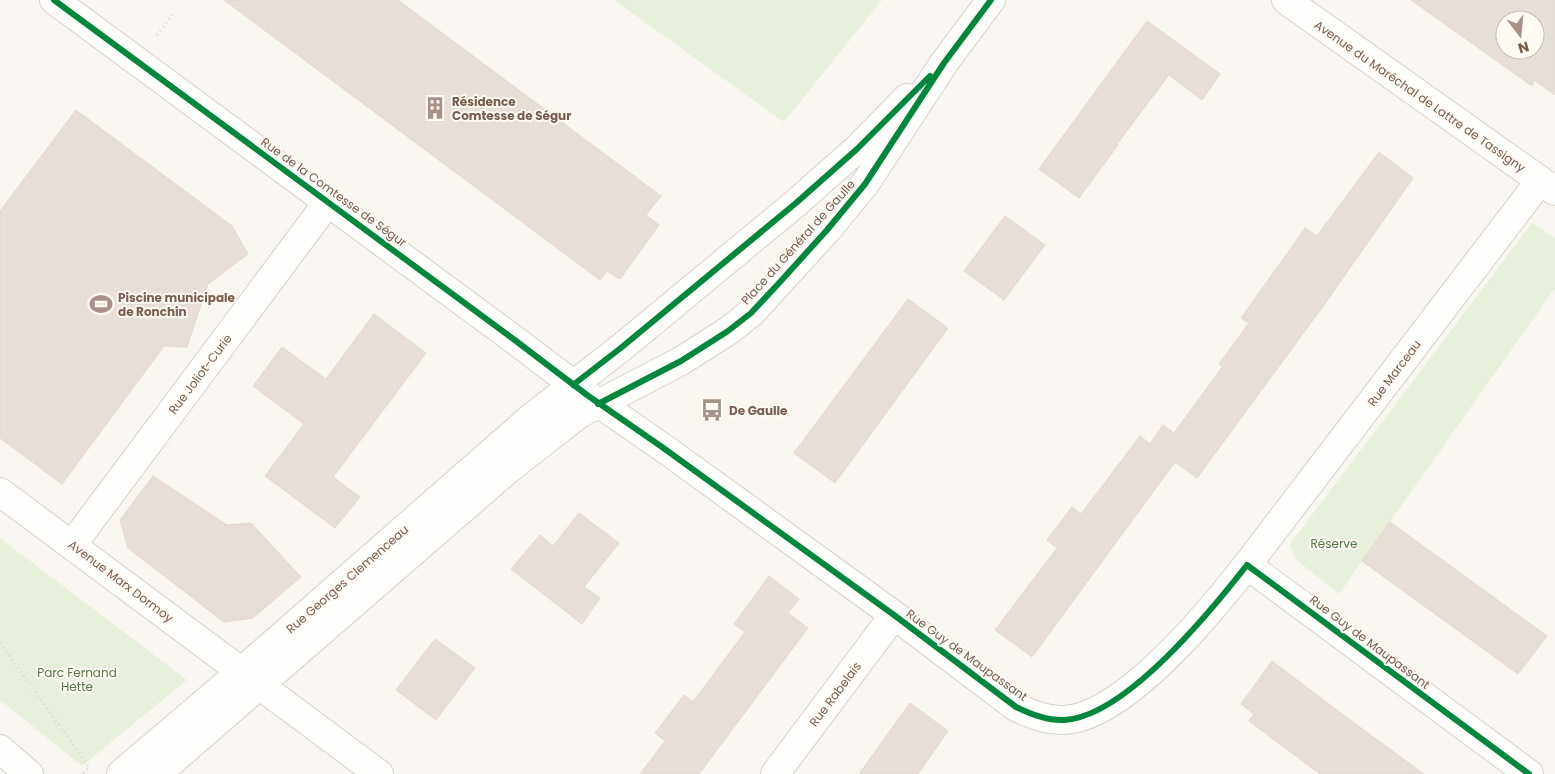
<svg xmlns="http://www.w3.org/2000/svg" width="1555" height="774" font-family="Poppins,sans-serif">
<style>
.green{fill:#e7f0db}
.building{fill:#e6ded7;stroke:#e2d8d2;fill-rule:evenodd}
.lines{fill:none;stroke-linecap:round;stroke-linejoin:round}
.street-casing{stroke:#d7d1cb;stroke-width:30}
.secondary-casing{stroke:#d9d2cb;stroke-width:30}
.path{stroke:#dcd5d0;stroke-width:3;stroke-dasharray:1 4;stroke-linecap:butt}
.street{stroke:#fefefd;stroke-width:28}
.secondary{stroke:#fefefd;stroke-width:28}
.cycleway-casing{stroke:#fffaf3;stroke-width:9}
.cycleway{stroke:#00873e;stroke-width:6}
.labels{text-anchor:middle;dominant-baseline:central;stroke-width:4;stroke-linejoin:round;paint-order:stroke}
.street-label{font-size:12px;fill:#7a5c4d;stroke:#fffaf3}
.poi-label{font-size:12px;font-weight:bold;fill:#7a5c4d;stroke:#fffaf3;text-anchor:start}
.park-label{font-size:12px;fill:#537a41;stroke:#fffaf3}
</style>
<rect width="100%" height="100%" fill="#f9f5f0"/>
<!-- green -->
<path class="green" d="M 614,0 L 882,0 L 784,122 Z
M 1532,223 L 1555,238 L 1555,288 L 1339,594 L 1295,559 L 1290,544 Z
M 0,538 L 187,680 L 82,766 L 0,700 Z"/>
<!-- building -->
<path class="building" d="M 224,0 L 398,0 L 661,196 L 646,215 L 659,225 L 620,279 L 607,271 L 600,280 Z
M 1411,0 L 1555,0 L 1555,95 L 1534,80 L 1532,86 ZM 1505,20 L 1535,20 L 1535,50 L 1505,50 Z
M 1147,21 L 1220,74 L 1202,100 L 1169,75 L 1117,144 L 1118,145 L 1079,198 L 1039,169 Z
M 76,110 L 232,226 L 248,254 L 208,284 L 187,347 L 164,346 L 62,484 L 0,438 L 0,211 Z
M 1379,152 L 1413,178 L 1324,305 L 1197,478 L 1175,462 L 1032,657 L 995,630 L 1057,548 L 1047,540 L 1072,507 L 1081,514 L 1140,436 L 1150,444 L 1163,425 L 1174,433 L 1223,366 L 1219,364 L 1249,323 L 1241,318 L 1294,244 L 1305,228 L 1317,236 Z
M 1005,216 L 1045,245 L 1004,300 L 964,271 Z
M 908,299 L 948,328 L 835,483 L 794,453 Z
M 374,314 L 426,353 L 333,477 L 360,497 L 335,528 L 265,476 L 304,424 L 253,386 L 282,347 L 326,379 Z
M 153,476 L 227,525 L 251,523 L 301,577 L 253,618 L 224,622 L 128,548 L 120,520 Z
M 579,513 L 619,543 L 584,587 L 600,598 L 582,624 L 511,569 L 540,535 L 553,546 Z
M 1390,522 L 1547,636 L 1518,674 L 1362,561 Z
M 769,576 L 799,599 L 788,613 L 808,628 L 699,774 L 640,774 L 665,741 L 655,733 L 684,695 L 693,702 L 745,632 L 734,624 Z
M 435,639 L 475,668 L 436,720 L 396,690 Z
M 1272,661 L 1346,717 L 1424,774 L 1320,774 L 1249,721 L 1254,714 L 1241,704 Z
M 910,703 L 948,731 L 918,774 L 859,774 Z"/>
<g class="lines">
<defs>
<path id="street" d="M 54,0 L 516,341 L 587,395 L 662,447 L 894,615 L 1016,707 C 1030,714 1047,721 1064,720 C 1125,717 1211,611 1247,565 L 1529,774
M 0,492 L 379,774
M 72,545 L 328,202
M 1247,565 L 1540,181
M 0,749 L 29,774
M 775,774 L 894,615"/>
<path id="secondary" d="M 1286,0 L 1555,191
M 121,774 L 242,671 L 532,417 L 622,347 L 796,203 L 857,149 L 907,98
M 157,774 L 505,472 L 579,414 L 681,361 L 728,331 L 751,313 L 827,230 L 865,184 L 944,63 L 991,0"/>
</defs>
<!-- street casing -->
<use href="#street" class="street-casing"/>
<!-- secondary casing -->
<use href="#secondary" class="secondary-casing"/>
<!-- path -->
<path class="path" d="M 157,35 L 175,11
M 0,643 L 89,767 L 82,774"/>
<!-- street -->
<use href="#street" class="street"/>
<!-- secondary -->
<use href="#secondary" class="secondary"/>
<defs>
<path id="cycleway" d="M 54,0 L 516,341 L 587,395 L 662,447 L 894,615 L 1016,707 C 1030,714 1047,721 1064,720 C 1125,717 1211,611 1247,565 L 1529,774
M 573,385 L 622,347 L 796,203 L 857,149 L 930,76
M 598,404 L 681,361 L 728,331 L 751,313 L 780,282 L 827,230 L 865,184 L 944,63 L 991,0"/>
</defs>
<!-- cycleway casing -->
<use href="#cycleway" class="cycleway-casing"/>
<!-- cycleway -->
<use href="#cycleway" class="cycleway"/>
</g>
<!-- icons -->
<defs>
<symbol id="building-bare" viewBox="-9 -9 18 18"><path d="M-4-6H4V6H1V3H-1V6H-4ZM-2.5-4.3h1.7v1.8h-1.7ZM.8-4.3h1.7v1.8H.8ZM-2.5-1h1.7V.8h-1.7ZM.8-1h1.7V.8H.8Z" fill="#a69286" stroke="#fffaf3" stroke-width="2.5" paint-order="stroke"/></symbol>
<symbol id="stadium-bare" viewBox="-9 -9 18 18"><path d="M0-5a6.5 5 0 1 0 0 10a6.5 5 0 1 0 0-10ZM-3.5-1.8h7v3.6h-7Z" fill="#a69286" stroke="#fffaf3" stroke-width="2.5" paint-order="stroke"/></symbol>
<symbol id="bus-bare" viewBox="-9 -9 18 18"><path d="M-5-6H5V4H4V6H2V4H-2V6H-4V4H-5ZM-3.5-4V0h7V-4ZM-3.5 1.2v1.5H-2V1.2ZM2 1.2v1.5H3.5V1.2Z" fill="#a69286" stroke="#fffaf3" stroke-width="2.5" paint-order="stroke"/></symbol>
</defs>
<g fill-rule="evenodd">
<use href="#building-bare" x="419" y="92" width="32" height="32"/>
<use href="#stadium-bare" x="85" y="288" width="32" height="32"/>
<use href="#bus-bare" x="696" y="394" width="32" height="32"/>
</g>
<g class="labels">
<!-- street labels -->
<g class="street-label">
<text transform="translate(1420 96) rotate(35)">Avenue du Maréchal de Lattre de Tassigny</text>
<text transform="translate(334 192) rotate(36)">Rue de la Comtesse de Ségur</text>
<text transform="translate(798 242) rotate(-48)">Place du Général de Gaulle</text>
<text transform="translate(1394 373) rotate(-53)">Rue Marceau</text>
<text transform="translate(200 374) rotate(-53)">Rue Joliot-Curie</text>
<text transform="translate(347 579) rotate(-41)">Rue Georges Clemenceau</text>
<text transform="translate(121 581) rotate(37)">Avenue Marx Dormoy</text>
<text transform="translate(1370 642) rotate(37)">Rue Guy de Maupassant</text>
<text transform="translate(967 655) rotate(36)">Rue Guy de Maupassant</text>
<text transform="translate(835 694) rotate(-53)">Rue Rabelais</text>
</g>
<!-- poi labels -->
<g class="poi-label">
<text x="452" y="101">Résidence<tspan x="452" dy="14">Comtesse de Ségur</tspan></text>
<text x="118" y="297">Piscine municipale<tspan x="118" dy="14">de Ronchin</tspan></text>
<text x="729" y="410">De Gaulle</text>
</g>
<!-- park labels -->
<g class="park-label">
<text x="1334" y="543">Réserve</text>
<text x="77" y="672">Parc Fernand<tspan x="77" dy="14">Hette</tspan></text>
</g>
</g>
<!-- north arrow -->
<g transform="translate(1520 35) rotate(164)"><circle r="24" fill="#fffaf3" stroke="#cabbb1"/>
<path d="M0-4L9 19L0 12L-9 19Z" fill="#a69286"/>
<text y="-8" font-size="14" font-weight="bold" text-anchor="middle" fill="#7a5c4d">N</text>
</g>
</svg>
